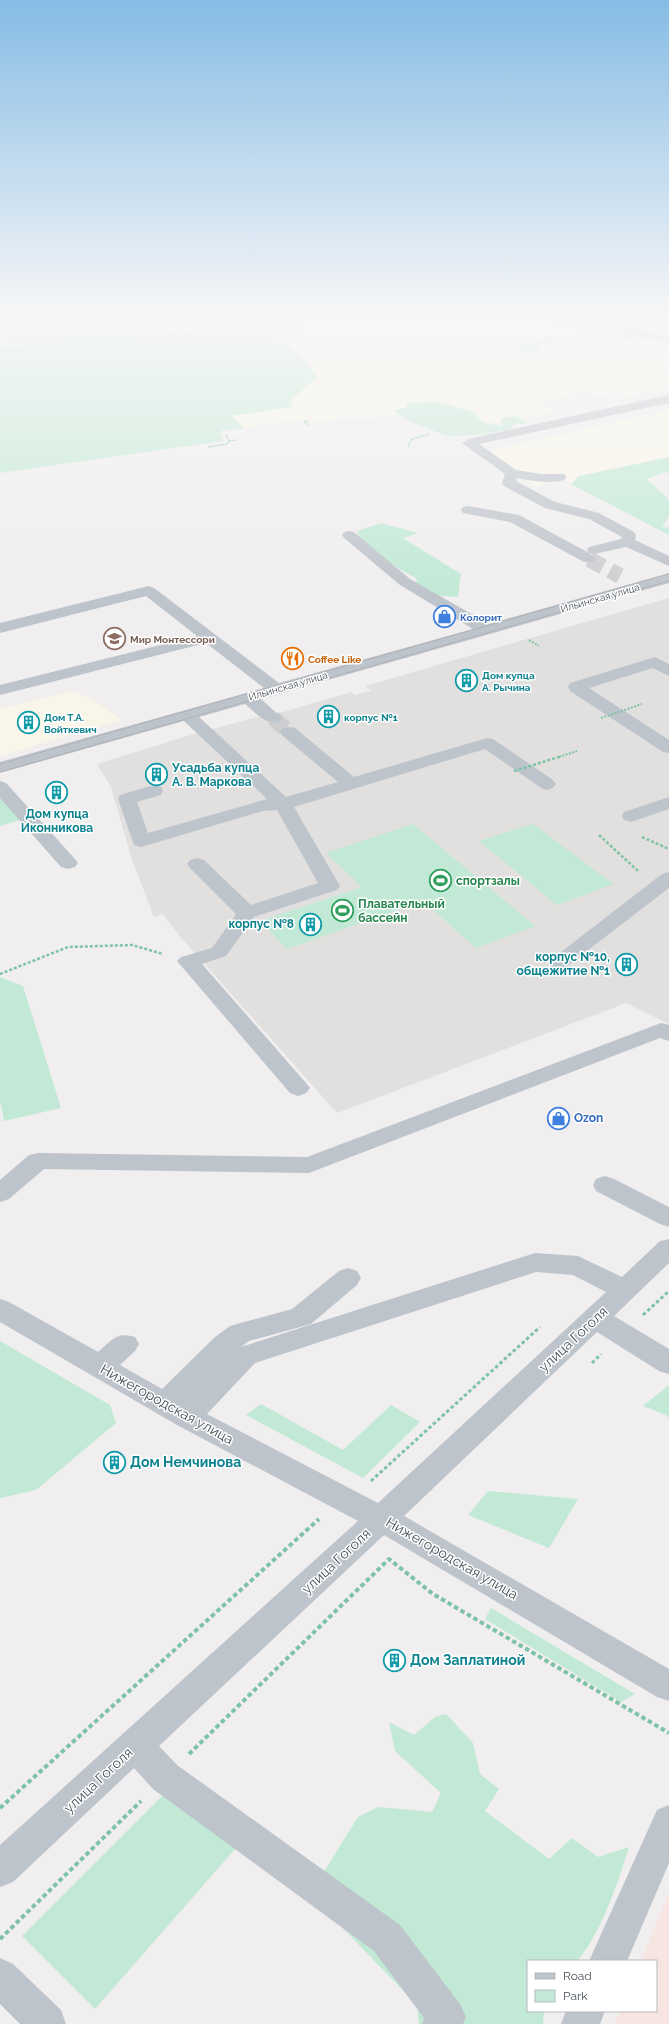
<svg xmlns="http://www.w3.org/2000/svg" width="669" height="2024" font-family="Raleway,sans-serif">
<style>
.commercial{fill:#f9f6e9}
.education{fill:#e1e0df}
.medical{fill:#f7e5e1}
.green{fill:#c1e9d5}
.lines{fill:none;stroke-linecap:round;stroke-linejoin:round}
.minor-tunnel{stroke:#ceced0;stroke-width:16;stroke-dasharray:16 8;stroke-linecap:butt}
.path-far4{stroke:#7ec3a8;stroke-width:1.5;stroke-dasharray:1.5 1;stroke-linecap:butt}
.path-far3{stroke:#7ec3a8;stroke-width:2;stroke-dasharray:2 1.5;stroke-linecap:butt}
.path-far2{stroke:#7ec3a8;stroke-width:2.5;stroke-dasharray:3 2;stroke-linecap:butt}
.path-far1{stroke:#7ec3a8;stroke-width:3;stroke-dasharray:3.5 2.5;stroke-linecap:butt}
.path{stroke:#7ec3a8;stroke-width:4;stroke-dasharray:4.5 3;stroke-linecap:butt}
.minor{fill:#bec4cb;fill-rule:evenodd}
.tram{stroke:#b1b3b7;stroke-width:1}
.path-bridge-far1{stroke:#7ec3a8;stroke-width:2;stroke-dasharray:2 1.5;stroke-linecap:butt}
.path-bridge{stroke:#7ec3a8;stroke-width:2.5;stroke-dasharray:3 2;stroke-linecap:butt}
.labels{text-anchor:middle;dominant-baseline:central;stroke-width:3;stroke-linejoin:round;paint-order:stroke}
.far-street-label{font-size:10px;fill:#484f59;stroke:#fff}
.far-shop-label{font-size:10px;font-weight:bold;fill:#366cbe;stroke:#fff;text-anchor:start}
.far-education-label{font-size:10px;font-weight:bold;fill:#785e54;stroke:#fff;text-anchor:start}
.far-food-label{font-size:10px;font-weight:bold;fill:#c56008;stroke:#fff;text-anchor:start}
.far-culture-label{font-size:10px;font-weight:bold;fill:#0d838f;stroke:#fff;text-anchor:start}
.culture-label{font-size:12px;font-weight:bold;fill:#0d838f;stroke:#fff;text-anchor:end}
.leisure-label{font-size:12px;font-weight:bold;fill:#27864d;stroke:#fff;text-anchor:start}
.shop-label{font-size:12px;font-weight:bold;fill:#366cbe;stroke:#fff;text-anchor:start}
.near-street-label{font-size:14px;fill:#484f59;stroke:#fff}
.near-culture-label{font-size:14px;font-weight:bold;fill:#0d838f;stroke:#fff;text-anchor:start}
</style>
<rect width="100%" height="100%" fill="#f0eeee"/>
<!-- commercial -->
<path class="commercial" d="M 73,314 L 164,314 L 165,315 L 81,324 Z
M 225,314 L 527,314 L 664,348 L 669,352 L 669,388 L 628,397 L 616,392 L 598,397 L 584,391 L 538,403 L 555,411 L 501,424 L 489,421 L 457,425 L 410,411 L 375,418 L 336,419 L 311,423 L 307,419 L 244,428 L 231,416 L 292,407 L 290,400 L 314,381 Z
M 669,410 L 669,465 L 577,485 L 564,479 L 535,486 L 481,452 Z
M 72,691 L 93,699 L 121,720 L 0,756 L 0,709 Z"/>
<!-- education -->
<path class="education" d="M 669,598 L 669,1024 L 626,1003 L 337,1113 L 178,934 L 163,914 L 154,917 L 131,857 L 111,787 L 97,764 L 187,736 L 261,716 L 263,718 L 351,692 L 355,695 L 371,691 L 365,686 Z"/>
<!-- medical -->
<path class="medical" d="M 669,1893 L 669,2024 L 615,2024 L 620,2011 L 656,2011 L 656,1961 L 641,1961 Z"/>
<!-- green -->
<path class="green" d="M 164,314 L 225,314 L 247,320 C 261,309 288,324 303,329 L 301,334 L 284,333 L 265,327 L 301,356 L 318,377 L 290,400 L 293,407 L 231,416 L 244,428 L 220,431 L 223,441 L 0,473 L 0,338 L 84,328 L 81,324 L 165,315 Z
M 513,314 L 549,314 L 560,317 L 559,320 L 575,320 L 641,335 L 649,340 L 634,342 L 562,325 C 554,321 543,317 534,318 C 524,318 515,324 507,316 Z
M 568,314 L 581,314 L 660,332 L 669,335 L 669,338 Z
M 550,336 L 561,338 L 557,344 L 541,344 L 540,349 L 528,352 L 513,350 L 513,344 L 531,343 L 536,339 Z
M 440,402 L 473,412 L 484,423 L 502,426 L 502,418 L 516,416 L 527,423 L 515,424 L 509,430 L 477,435 L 447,436 L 410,421 L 393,410 L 406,408 L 408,403 Z
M 669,457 L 669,474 L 666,472 L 647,479 L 669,500 L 669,516 L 662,527 L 669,528 L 669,535 L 571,484 L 579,476 Z
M 381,523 L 418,533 L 403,538 L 461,574 L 458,597 L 430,595 L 417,584 L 416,578 C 397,567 364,552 357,531 Z
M 0,792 L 23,819 L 0,826 Z
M 413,824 L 535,926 L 476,948 L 423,901 L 287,949 L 260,921 L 362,887 L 326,853 Z
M 533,824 L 613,884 L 557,905 L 479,841 Z
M 0,977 L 23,986 L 61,1108 L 4,1121 L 0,1100 Z
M 0,1341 L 110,1405 L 116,1423 L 36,1490 L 0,1498 Z
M 669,1385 L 669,1418 L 666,1415 L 643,1406 Z
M 261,1404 L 343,1450 L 391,1405 L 420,1422 L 363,1478 L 246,1415 Z
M 488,1491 L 578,1499 L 549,1548 L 468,1515 Z
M 491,1608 L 635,1694 L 621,1702 L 485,1619 Z
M 446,1714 L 473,1743 L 480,1774 L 499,1789 L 485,1811 L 549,1859 L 572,1838 L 598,1857 L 629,1847 C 618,1882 601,1934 577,1961 L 528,1961 L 528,2011 L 544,2011 L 543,2024 L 419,2024 L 417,2005 L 305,1889 L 324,1872 L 358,1817 L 378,1807 L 432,1812 L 441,1793 L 395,1751 L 389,1722 L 414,1735 L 435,1717 Z
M 164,1794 L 235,1849 L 95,2009 L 22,1936 Z"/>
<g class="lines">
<!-- minor-tunnel -->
<path class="minor-tunnel" d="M 589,559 L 620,576
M 273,718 L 289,732"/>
<!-- path-far4 -->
<path class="path-far4" d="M 0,352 L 143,336 L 203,335 L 183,315 L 167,316 L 186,314
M 308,425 L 304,422 L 309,421
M 229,441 L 237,440
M 208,447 L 227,444 L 229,441 L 226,434
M 408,447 L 412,439 L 430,434"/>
<!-- path-far3 -->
<path class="path-far3" d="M 529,640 L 539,646"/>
<!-- path-far2 -->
<path class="path-far2" d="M 599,835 L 638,871
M 642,837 L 669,849
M 0,974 L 68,947 L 132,945 L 163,954"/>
<!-- path-far1 -->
<path class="path-far1" d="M 643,1315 L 669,1291
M 592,1363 L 601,1354
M 371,1481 L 540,1327"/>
<!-- path -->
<path class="path" d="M 189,1754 L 389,1559 L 433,1594 L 669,1733
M 0,1808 L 319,1519
M 0,1939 L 141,1801"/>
<!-- minor -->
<path class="minor" d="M 556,314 L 573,314 L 669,337 L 669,343 L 557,316 Z
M 669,395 L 669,403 L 479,444 L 516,470 L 541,474 L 564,474 L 566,477 L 564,480 C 548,484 533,481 517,478 L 516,481 L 555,502 L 599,513 L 634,532 L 636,535 L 635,540 L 669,556 L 669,566 L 626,547 L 594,554 L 589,553 L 596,559 L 594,562 L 584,562 L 510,522 L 468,514 L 463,513 L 461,510 L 463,507 L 468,506 L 519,515 L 589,553 L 587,550 L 589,547 L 621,539 L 622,537 L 589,519 L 545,508 L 504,486 L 502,483 L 505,474 L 462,443 L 468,439 Z
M 349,531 L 354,532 L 410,579 L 489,624 L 669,573 L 669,583 L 261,699 L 282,718 L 279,722 C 265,725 255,712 245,704 L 199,717 L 286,797 L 338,782 L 283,736 L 280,732 L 283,728 L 289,727 L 295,728 L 354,777 L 487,738 L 493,739 L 553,780 L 556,784 L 553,788 L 547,790 L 541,788 L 485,749 L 294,807 L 340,886 L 337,890 L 254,917 L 226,956 L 202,964 L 306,1083 L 310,1088 L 306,1093 L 298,1096 L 290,1093 L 177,961 L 181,957 L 212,948 L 236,914 L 190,868 L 187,864 L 190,860 L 197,858 L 204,860 L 251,905 L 318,883 L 277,810 L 263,811 L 141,847 L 134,845 L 118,799 L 120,795 L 154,785 L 161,787 L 163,791 L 161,795 L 137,802 L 148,833 L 267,799 L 184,721 L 0,773 L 0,762 L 264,688 L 206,643 L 0,695 L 0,685 L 197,636 L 146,596 L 0,633 L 0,623 L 149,586 L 154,588 L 279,683 L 473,629 L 400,585 L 344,538 L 342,535 L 344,532 Z
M 655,657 L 669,664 L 669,676 L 653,668 L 589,688 L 669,740 L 669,753 L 663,752 L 570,691 L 568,687 L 570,683 Z
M 0,781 L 6,783 L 75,859 L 78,863 L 75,867 L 68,869 L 61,867 L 0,798 Z
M 669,797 L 669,809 L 631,822 L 624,820 L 622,816 L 624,812 Z
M 669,872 L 669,888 L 566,967 L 559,969 L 552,967 L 548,963 L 552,959 L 662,874 Z
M 661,1023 L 669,1025 L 669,1041 L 660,1038 L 309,1173 L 44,1169 L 9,1199 L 0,1202 L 0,1180 L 29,1155 L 38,1153 L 307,1157 Z
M 605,1176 L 614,1179 L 669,1207 L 669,1227 L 660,1224 L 596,1191 L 593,1185 L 596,1179 Z
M 669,1239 L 669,1263 L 614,1316 L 669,1349 L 669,1374 L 659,1371 L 597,1332 L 404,1516 L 669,1669 L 669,1701 L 657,1697 L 384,1535 L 159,1746 L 177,1765 L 400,1925 L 460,2004 L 466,2017 L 463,2024 L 422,2024 L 424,2018 L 374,1951 L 153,1789 L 134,1768 L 13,1882 L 0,1887 L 0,1845 L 358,1521 L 177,1425 L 0,1322 L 0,1299 L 9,1302 L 98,1352 C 111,1341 116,1331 135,1337 L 139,1344 L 135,1351 L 120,1365 L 162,1389 L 215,1337 L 230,1326 L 292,1309 L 339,1271 L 348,1268 L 357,1271 L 361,1278 L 357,1285 L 311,1324 L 249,1341 L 241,1347 L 535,1253 L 578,1256 L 622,1277 L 660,1241 ZM 536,1272 L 573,1275 L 606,1292 L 378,1503 L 207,1414 L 255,1363 Z
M 669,1805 L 669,1863 L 627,1961 L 589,1961 L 657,1810 Z
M 0,1958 L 13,1964 L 61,2010 L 66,2024 L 20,2024 L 0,2004 Z
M 566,2011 L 605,2011 L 600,2024 L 561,2024 Z"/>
<!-- tram -->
<path class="tram" d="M 0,764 L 669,574
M 0,772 L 669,581"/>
<!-- path-bridge-far1 -->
<path class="path-bridge-far1" d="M 601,718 L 642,704
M 559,757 L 577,751"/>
<!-- path-bridge -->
<path class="path-bridge" d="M 514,771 L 562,756"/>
</g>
<!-- sky -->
<linearGradient id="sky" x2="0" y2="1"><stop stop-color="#86bce5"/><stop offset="0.53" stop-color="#f8f7f7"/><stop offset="1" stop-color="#f8f7f7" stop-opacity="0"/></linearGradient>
<rect width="669" height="597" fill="url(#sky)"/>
<!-- icons -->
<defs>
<symbol id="shop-ring" viewBox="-11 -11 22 22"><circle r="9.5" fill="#fff" stroke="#3f7fe0" stroke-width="1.5"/><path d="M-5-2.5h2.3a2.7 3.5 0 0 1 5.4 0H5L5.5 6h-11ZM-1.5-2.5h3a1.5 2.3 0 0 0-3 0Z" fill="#3f7fe0"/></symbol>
<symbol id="school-ring" viewBox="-11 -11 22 22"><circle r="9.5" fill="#fff" stroke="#8d6e63" stroke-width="1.5"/><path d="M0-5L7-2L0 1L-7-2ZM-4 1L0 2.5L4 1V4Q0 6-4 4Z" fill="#8d6e63"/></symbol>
<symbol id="restaurant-ring" viewBox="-11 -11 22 22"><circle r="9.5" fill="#fff" stroke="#e8710a" stroke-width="1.5"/><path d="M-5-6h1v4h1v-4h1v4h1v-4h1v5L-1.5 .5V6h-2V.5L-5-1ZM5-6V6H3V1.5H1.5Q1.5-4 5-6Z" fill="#e8710a"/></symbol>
<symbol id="building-ring" viewBox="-11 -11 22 22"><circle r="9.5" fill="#fff" stroke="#0f9aa8" stroke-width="1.5"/><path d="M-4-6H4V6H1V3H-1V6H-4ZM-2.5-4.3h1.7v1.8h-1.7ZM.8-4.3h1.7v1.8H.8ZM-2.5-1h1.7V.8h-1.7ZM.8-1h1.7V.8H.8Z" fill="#0f9aa8"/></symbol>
<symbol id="stadium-ring" viewBox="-11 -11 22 22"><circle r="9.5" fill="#fff" stroke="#2e9e5b" stroke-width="1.5"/><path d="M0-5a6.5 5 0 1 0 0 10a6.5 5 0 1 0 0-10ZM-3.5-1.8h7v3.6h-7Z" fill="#2e9e5b"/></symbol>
</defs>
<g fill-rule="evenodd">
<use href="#shop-ring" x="432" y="604" width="25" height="25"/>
<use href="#school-ring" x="102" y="626" width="25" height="25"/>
<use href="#restaurant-ring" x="280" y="646" width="25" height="25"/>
<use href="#building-ring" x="454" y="668" width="25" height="25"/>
<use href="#building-ring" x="316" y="704" width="25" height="25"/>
<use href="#building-ring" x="16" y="710" width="25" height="25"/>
<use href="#building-ring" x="144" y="762" width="25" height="25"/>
<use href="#building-ring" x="44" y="780" width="25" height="25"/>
<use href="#stadium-ring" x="428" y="868" width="25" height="25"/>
<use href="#stadium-ring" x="330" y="898" width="25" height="25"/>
<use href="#building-ring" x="298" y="912" width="25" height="25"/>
<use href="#building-ring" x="614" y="952" width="25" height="25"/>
<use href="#shop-ring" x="546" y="1106" width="25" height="25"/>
<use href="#building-ring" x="102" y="1450" width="25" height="25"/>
<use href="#building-ring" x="382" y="1648" width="25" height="25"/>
</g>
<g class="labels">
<!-- far-street labels -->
<g class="far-street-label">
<text transform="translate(600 598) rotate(-16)">Ильинская улица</text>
<text transform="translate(288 686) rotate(-16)">Ильинская улица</text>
</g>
<!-- far-shop labels -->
<g class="far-shop-label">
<text x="460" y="617">Колорит</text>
</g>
<!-- far-education labels -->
<g class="far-education-label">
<text x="130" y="639">Мир Монтессори</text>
</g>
<!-- far-food labels -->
<g class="far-food-label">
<text x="308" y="659">Coffee Like</text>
</g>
<!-- far-culture labels -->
<g class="far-culture-label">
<text x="482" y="675">Дом купца<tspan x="482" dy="12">А. Рычина</tspan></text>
<text x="44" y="717">Дом Т.А.<tspan x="44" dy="12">Войткевич</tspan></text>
<text x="344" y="717">корпус №1</text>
</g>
<!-- culture labels -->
<g class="culture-label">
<text x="172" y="768" text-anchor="start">Усадьба купца<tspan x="172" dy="14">А. В. Маркова</tspan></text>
<text x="57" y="814" text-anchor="middle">Дом купца<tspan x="57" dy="14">Иконникова</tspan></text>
<text x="294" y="924">корпус №8</text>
<text x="610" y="957">корпус №10,<tspan x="610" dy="14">общежитие №1</tspan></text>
</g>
<!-- leisure labels -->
<g class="leisure-label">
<text x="456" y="881">спортзалы</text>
<text x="358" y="904">Плавательный<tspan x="358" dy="14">бассейн</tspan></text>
</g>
<!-- shop labels -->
<g class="shop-label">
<text x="574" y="1118">Ozon</text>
</g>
<!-- near-street labels -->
<g class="near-street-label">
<text transform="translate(573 1339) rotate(-43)">улица Гоголя</text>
<text transform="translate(167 1404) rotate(29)">Нижегородская улица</text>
<text transform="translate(452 1558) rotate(30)">Нижегородская улица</text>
<text transform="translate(336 1561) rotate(-43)">улица Гоголя</text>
<text transform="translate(98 1780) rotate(-43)">улица Гоголя</text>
</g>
<!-- near-culture labels -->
<g class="near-culture-label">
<text x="130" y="1462">Дом Немчинова</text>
<text x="410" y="1660">Дом Заплатиной</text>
</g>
</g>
<!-- legend -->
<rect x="527" y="1960" width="130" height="52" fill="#ffffff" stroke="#b6b9bd"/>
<rect x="535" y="1973" width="20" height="6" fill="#bec4cb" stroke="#b6b9bd"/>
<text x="563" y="1980" font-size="12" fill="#484f59">Road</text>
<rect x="535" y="1990" width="20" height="12" fill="#c1e9d5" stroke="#b6b9bd"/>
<text x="563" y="2000" font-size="12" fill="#484f59">Park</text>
</svg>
